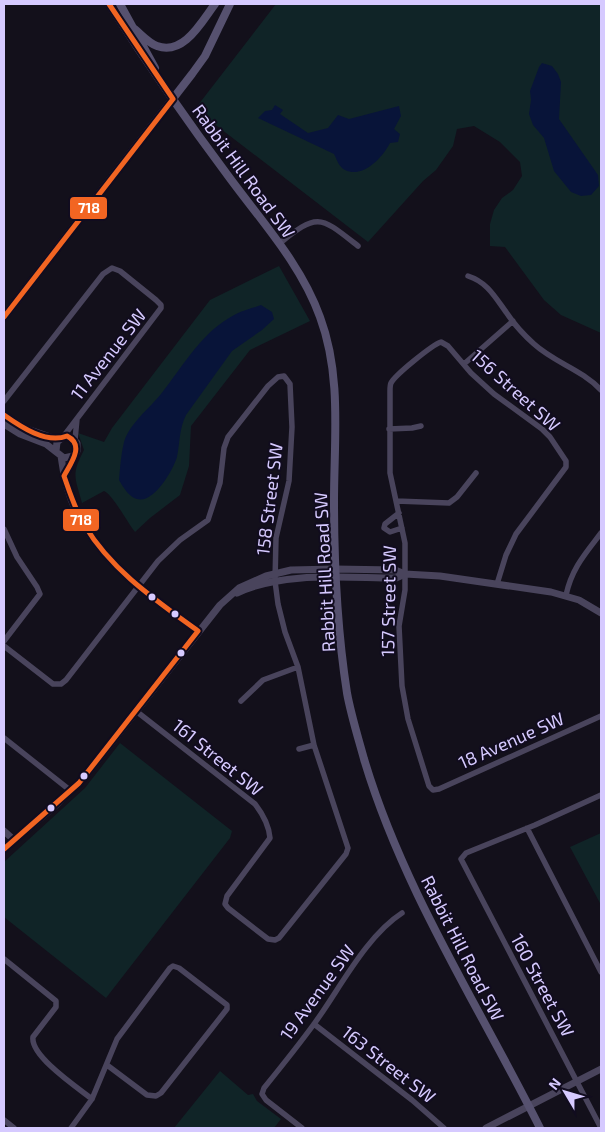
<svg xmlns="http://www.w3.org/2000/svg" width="605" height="1132" font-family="'Exo 2',sans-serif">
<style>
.green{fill:#102427}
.water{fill:#081439}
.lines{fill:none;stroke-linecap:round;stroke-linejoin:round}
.minor{stroke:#49445c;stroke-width:5.5}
.tertiary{stroke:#49445c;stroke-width:7}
.secondary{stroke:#56516f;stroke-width:8}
.bus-1-casing{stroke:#110c1f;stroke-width:9}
.bus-1{stroke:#f26522;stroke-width:5}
.bus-dot{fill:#d6caff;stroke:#110c1f;stroke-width:2}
.labels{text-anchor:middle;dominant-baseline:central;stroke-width:4;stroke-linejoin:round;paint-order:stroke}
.street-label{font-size:18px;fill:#d6caff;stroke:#110c1f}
.line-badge{stroke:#110c1f;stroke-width:2}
.badge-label{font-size:14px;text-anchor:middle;font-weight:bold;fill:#fff}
</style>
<rect width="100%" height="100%" fill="#13101b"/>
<!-- green -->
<path class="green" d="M 276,4 L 601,4 L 601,333 L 561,315 L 544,300 L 505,247 L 490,246 L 490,224 L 494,210 L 502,198 L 513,190 L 522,176 L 520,162 L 500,142 L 474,126 L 457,129 L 453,146 L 436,170 L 423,181 L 368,242 L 195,109 Z
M 279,266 L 310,321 L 250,350 L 191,426 L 189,466 L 180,495 L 150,518 L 135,532 C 127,522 113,495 104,491 L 82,503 C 75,477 71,475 84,450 L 78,433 L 104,442 L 112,428 L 210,300 Z
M 120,743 L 232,831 L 230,838 L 106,998 L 4,917 L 4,862 L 85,788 Z
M 601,833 L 601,905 L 570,847 Z
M 220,1071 L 248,1095 L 253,1094 L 257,1101 L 281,1119 L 274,1128 L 174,1128 Z"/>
<!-- water -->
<path class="water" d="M 542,63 L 552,66 L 558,74 L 561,82 L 559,119 L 598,175 L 599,186 L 591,195 L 581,196 L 571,192 L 554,171 L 544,138 L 533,125 L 529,114 L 531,100 L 530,91 L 539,67 Z
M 275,105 L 283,110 L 280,114 L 308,133 L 328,128 L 338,115 L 349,119 L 399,106 L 401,116 L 394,129 L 400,134 L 398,142 L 390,143 C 383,157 363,179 345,170 C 339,167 337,160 334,154 L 258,118 L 265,111 L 272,110 Z
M 261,305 L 272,312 L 274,319 L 262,330 L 232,351 L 186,415 C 179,429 180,443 177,457 C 173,470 154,504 137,499 C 129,497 123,487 119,480 C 120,468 121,454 124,442 C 130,423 149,409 161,394 C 184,365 202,331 236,314 C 244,310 253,308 261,305 Z"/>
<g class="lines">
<!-- minor -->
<path class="minor" d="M 279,244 C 318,212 320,216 358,246
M 468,276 C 487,282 495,297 506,312 C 514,324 524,335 534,344 C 555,363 581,369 601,390
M 464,364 L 513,321
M 4,401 L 103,274 L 112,268 L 120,271 L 156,300 L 161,305 L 161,308 L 63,437
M 389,429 L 412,428 L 421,426
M 75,440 L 77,419
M 396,501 L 449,503 L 457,497 L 476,473
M 399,513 L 385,524 L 384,528 L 390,532 L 402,528
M 4,529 L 17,557 L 37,587 L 40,594 L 4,641
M 497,584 L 506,555 L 516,534 L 566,467 L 566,461 L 550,437 L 542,429 L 494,394 L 471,373 L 448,346 L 441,342 C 432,345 395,375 391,383 C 390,385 390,389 390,391 L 390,473 L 405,543 L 405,590 L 399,626 L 402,686 L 408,719 L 429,786 L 433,790 L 439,789 L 601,716
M 566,595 C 572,568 585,554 601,533
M 4,646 L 53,684 L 61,684 L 66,680 L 158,561 L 180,540 L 208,520 L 220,483 L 224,448 L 228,437 L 268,386 L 278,377 L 284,376 L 290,384 L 292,427 L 289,481 L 276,538 L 275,581 L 278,604 L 285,632 L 298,667 L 314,745 L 348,848 L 346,854 L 279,938 L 275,940 L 268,939 L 228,908 L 225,904 L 227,896 L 270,838 C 269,826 262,813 255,804 L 136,711
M 241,701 L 263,680 L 298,667
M 4,738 L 71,791
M 299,749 L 314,745
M 527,828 L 601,972
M 4,959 L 56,1001 L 56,1007 L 33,1037 C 30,1056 78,1088 92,1099
M 314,1024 L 412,1100 L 444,1128
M 4,1120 L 14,1128
M 71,1128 L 92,1099 L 117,1039 L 170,968 L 173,966 L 179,968 L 227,1005 L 227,1009 L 161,1093 L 156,1096 L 147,1095 L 107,1065
M 302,1128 L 266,1100 L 262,1094 L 264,1088 C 281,1067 298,1046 314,1024 C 339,990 366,936 402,913
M 601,1128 L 461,859 L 466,853 L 535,825 L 601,795"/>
<!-- tertiary -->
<path class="tertiary" d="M 4,415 L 27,429 L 59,440
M 4,424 L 20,434 L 46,444 L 64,458 L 73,456
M 56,451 L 57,442 L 63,437 L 72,438 L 77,443 L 77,451 L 64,475
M 61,456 C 63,468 64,479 68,490 C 87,554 147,594 198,631
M 237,593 C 283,571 346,578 396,578 L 405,574
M 4,831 L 14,840
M 4,849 L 57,804 L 86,775 L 220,605 L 239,588 L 266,576 L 291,570 L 335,569 L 395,570 L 405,574 L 440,576 L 551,592 L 579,600 L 601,613
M 486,1128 L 601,1069"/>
<!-- secondary -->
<path class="secondary" d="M 109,4 C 147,63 187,121 229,177 C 262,222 301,264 320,317 C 342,376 334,439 334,501 C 334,566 337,629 347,693 C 351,715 358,737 364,759 C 403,890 479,1006 540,1128
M 120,4 L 155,68
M 132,27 C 140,33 148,43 157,46 C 184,56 202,21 215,4
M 4,317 L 192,74 L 205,56 L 230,4"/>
<defs>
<path id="bus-1" d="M 109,4 L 173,99
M 4,317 L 173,99
M 4,415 C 21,427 46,444 67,436 C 85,445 71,463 64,476 C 70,493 75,510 85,526 C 112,571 157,601 198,631
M 4,849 L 79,783 L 198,631"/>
</defs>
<!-- bus-1 casing -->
<use href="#bus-1" class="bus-1-casing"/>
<!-- bus-1 -->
<use href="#bus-1" class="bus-1"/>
</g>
<!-- markers -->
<g class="bus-dot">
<circle cx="152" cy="597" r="4.5"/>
<circle cx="175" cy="614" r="4.5"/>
<circle cx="181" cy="653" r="4.5"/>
<circle cx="84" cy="776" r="4.5"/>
<circle cx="51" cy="808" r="4.5"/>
</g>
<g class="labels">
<!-- street labels -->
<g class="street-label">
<text transform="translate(244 171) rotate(54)">Rabbit Hill Road SW</text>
<text transform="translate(108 354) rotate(-52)">11 Avenue SW</text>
<text transform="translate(516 390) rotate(42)">156 Street SW</text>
<text transform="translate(269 499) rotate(-83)">158 Street SW</text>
<text transform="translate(324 572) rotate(-93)">Rabbit Hill Road SW</text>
<text transform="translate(388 601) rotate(-89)">157 Street SW</text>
<text transform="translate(511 740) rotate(-24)">18 Avenue SW</text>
<text transform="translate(218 757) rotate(39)">161 Street SW</text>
<text transform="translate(463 948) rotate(63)">Rabbit Hill Road SW</text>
<text transform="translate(543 985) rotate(62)">160 Street SW</text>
<text transform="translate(317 992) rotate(-54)">19 Avenue SW</text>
<text transform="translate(389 1064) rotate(38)">163 Street SW</text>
</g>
</g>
<g class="line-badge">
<rect x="69" y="196" width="39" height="24" rx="5" fill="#f26522"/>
<rect x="62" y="508" width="38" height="24" rx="5" fill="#f26522"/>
</g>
<g class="badge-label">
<text x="89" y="213">718</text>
<text x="81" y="525">718</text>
</g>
<!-- border -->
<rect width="605" height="1132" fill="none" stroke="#d6caff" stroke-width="10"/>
<!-- north arrow -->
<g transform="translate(565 1092) rotate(308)" stroke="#110c1f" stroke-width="4" paint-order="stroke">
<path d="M0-4L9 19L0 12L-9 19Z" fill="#d6caff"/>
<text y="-8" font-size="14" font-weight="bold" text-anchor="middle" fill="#d6caff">N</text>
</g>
</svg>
